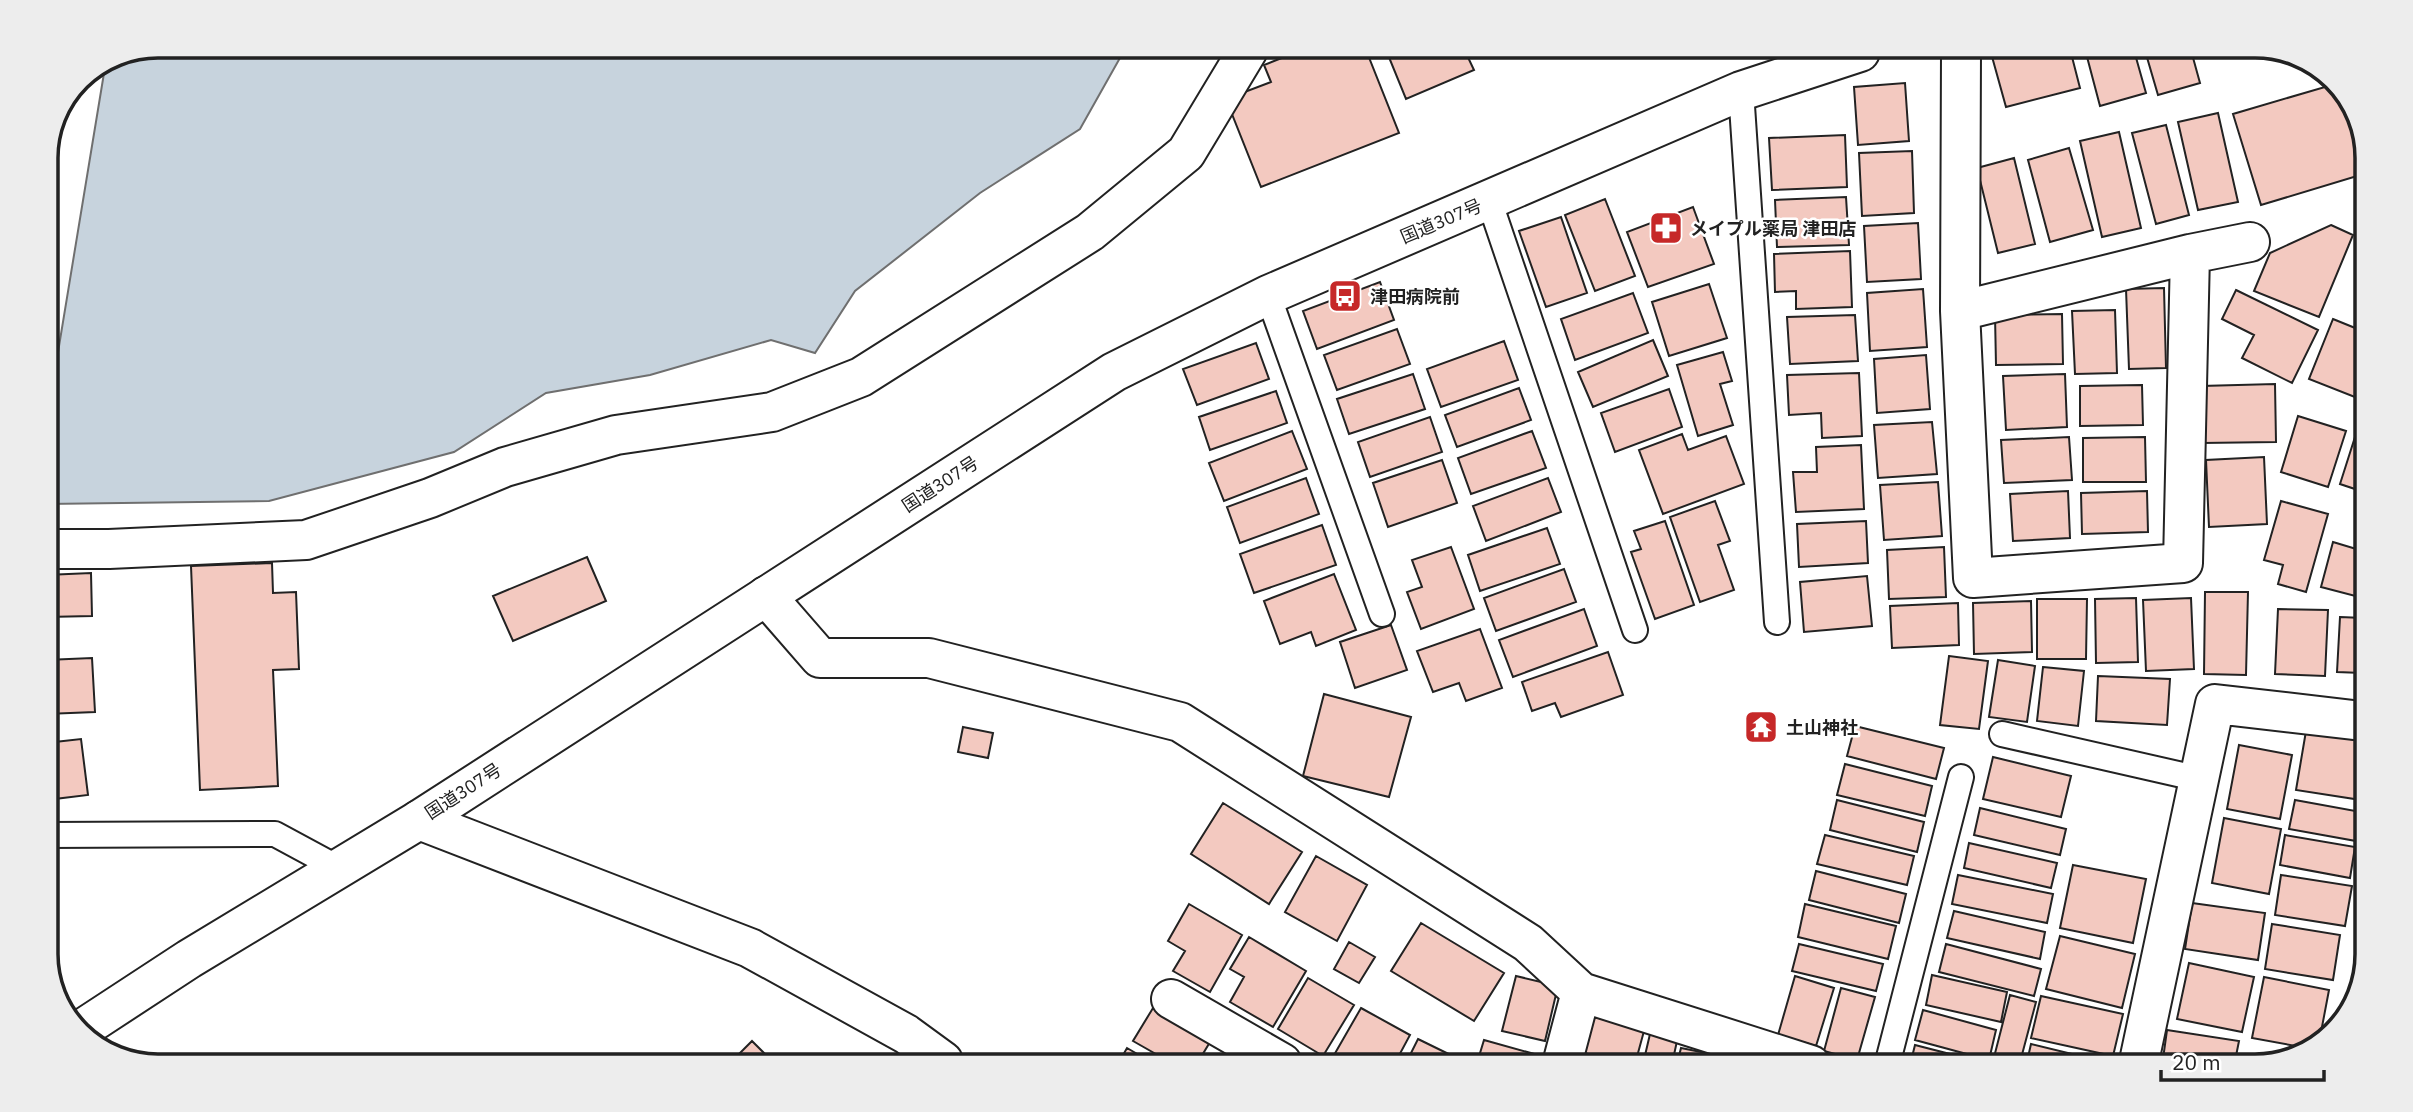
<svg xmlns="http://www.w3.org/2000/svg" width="2413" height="1112" font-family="'IBM Plex Sans','Noto Sans JP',sans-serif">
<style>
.water{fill:#c7d3dd;stroke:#6f6f6f;stroke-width:2}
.building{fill:#f3c9c0;stroke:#222;stroke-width:2}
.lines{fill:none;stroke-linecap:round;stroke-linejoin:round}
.lane-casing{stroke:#222;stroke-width:28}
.street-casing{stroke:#222;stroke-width:42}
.secondary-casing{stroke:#222;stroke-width:42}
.highway-casing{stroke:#222;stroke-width:42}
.lane{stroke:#fff;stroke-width:24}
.street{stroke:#fff;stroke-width:38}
.secondary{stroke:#fff;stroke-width:38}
.highway{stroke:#fff;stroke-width:38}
.labels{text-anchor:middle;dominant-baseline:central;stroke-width:5;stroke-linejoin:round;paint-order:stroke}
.street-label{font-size:18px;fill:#222;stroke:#fff}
.poi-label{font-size:18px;font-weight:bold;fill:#222;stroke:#fff;text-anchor:start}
.rim{fill:none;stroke:#222;stroke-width:3.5}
</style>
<rect width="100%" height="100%" fill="#fff"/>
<!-- water -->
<path class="water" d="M 157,46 L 1125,49 L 1080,129 L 980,193 L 855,291 L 815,353 L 771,340 L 650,375 L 546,393 L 454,452 L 269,501 L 46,504 L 46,425 L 105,67 Z"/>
<!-- building -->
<path class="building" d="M 1302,50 L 1366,50 L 1399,133 L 1261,187 L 1226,99 L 1271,82 L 1264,65 Z
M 1386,50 L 1465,51 L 1474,70 L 1406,99 Z
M 1991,53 L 2071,53 L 2080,88 L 2006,107 Z
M 2086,53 L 2135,54 L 2146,93 L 2100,106 Z
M 2146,54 L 2192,54 L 2200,83 L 2158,95 Z
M 1905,83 L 1909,141 L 1858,145 L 1854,87 Z
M 2335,84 L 2348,95 L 2367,150 L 2367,173 L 2261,205 L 2233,114 Z
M 2218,113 L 2238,202 L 2198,210 L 2178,122 Z
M 2166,125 L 2189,215 L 2156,224 L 2132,133 Z
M 2119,132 L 2141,228 L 2102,237 L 2080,141 Z
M 1845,135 L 1847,187 L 1772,190 L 1769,138 Z
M 2069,148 L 2093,230 L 2050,242 L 2028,160 Z
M 1912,151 L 1914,213 L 1862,216 L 1859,153 Z
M 2014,158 L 2035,244 L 1998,253 L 1977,168 Z
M 1846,197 L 1849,245 L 1777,247 L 1775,200 Z
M 1605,199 L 1635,276 L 1595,291 L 1565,215 Z
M 1693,207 L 1714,264 L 1648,287 L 1627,232 Z
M 1561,217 L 1587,293 L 1546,307 L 1519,231 Z
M 1918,223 L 1921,279 L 1867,282 L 1864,226 Z
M 2331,225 L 2353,235 L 2319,317 L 2254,291 L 2270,253 Z
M 1850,251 L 1852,307 L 1796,309 L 1796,291 L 1775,292 L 1774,254 Z
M 1380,282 L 1394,320 L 1317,349 L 1303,311 Z
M 1709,284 L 1727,338 L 1669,356 L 1652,302 Z
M 2164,288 L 2166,368 L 2129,369 L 2126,289 Z
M 1923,289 L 1927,347 L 1870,351 L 1867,293 Z
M 2236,290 L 2318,330 L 2292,383 L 2242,358 L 2254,335 L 2222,319 Z
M 1633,293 L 1648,333 L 1575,360 L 1561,319 Z
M 2115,310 L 2117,373 L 2075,374 L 2072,311 Z
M 2062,314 L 2063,364 L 1996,365 L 1995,315 Z
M 1855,315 L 1858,361 L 1790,364 L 1787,317 Z
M 2333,319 L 2365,332 L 2365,401 L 2309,379 Z
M 1397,329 L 1410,364 L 1337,390 L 1324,355 Z
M 1653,340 L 1668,376 L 1593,407 L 1578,372 Z
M 1504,341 L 1518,380 L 1441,407 L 1427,369 Z
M 1256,343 L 1269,379 L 1197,405 L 1183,369 Z
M 1723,352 L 1732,381 L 1720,384 L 1733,425 L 1698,436 L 1677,365 Z
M 1926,355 L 1930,409 L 1877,413 L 1874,359 Z
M 1859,373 L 1862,436 L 1822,438 L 1821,413 L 1789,415 L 1787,375 Z
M 1413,374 L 1425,409 L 1349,434 L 1337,399 Z
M 2065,374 L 2067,427 L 2006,430 L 2003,376 Z
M 2275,384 L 2276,442 L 2202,443 L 2201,386 Z
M 2142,385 L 2143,425 L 2080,426 L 2080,386 Z
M 1519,388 L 1531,420 L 1457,447 L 1445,415 Z
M 1669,389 L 1682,427 L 1615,452 L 1601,413 Z
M 1276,391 L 1287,423 L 1210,450 L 1199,417 Z
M 2298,416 L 2346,431 L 2328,487 L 2281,472 Z
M 1430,417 L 1442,452 L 1370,477 L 1358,442 Z
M 1932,422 L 1937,474 L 1878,478 L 1874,425 Z
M 1292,431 L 1307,469 L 1224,501 L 1209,463 Z
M 1532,431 L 1546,468 L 1471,494 L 1458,458 Z
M 1682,434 L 1688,450 L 1726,436 L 1744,484 L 1663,514 L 1639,450 Z
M 2069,437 L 2072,480 L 2004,483 L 2001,440 Z
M 2145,437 L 2146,482 L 2083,482 L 2083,438 Z
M 2355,437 L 2364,440 L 2364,492 L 2340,484 Z
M 1861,445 L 1864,509 L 1796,512 L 1793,472 L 1817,472 L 1816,447 Z
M 2264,457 L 2267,524 L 2209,527 L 2206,460 Z
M 1442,460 L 1457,503 L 1388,527 L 1373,483 Z
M 1306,478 L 1319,514 L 1240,543 L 1227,507 Z
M 1548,478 L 1561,512 L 1486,541 L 1473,506 Z
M 1938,482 L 1942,536 L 1884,540 L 1880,485 Z
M 2068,491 L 2070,538 L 2013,541 L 2010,494 Z
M 2147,491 L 2148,532 L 2082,534 L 2081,493 Z
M 1715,501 L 1730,541 L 1718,545 L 1734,590 L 1700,602 L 1670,517 Z
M 2281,501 L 2328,514 L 2306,592 L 2278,584 L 2283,565 L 2264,560 Z
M 1665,521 L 1694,605 L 1655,619 L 1631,552 L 1641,549 L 1634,531 Z
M 1866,521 L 1868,563 L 1799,567 L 1797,524 Z
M 1322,525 L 1336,565 L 1254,593 L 1240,554 Z
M 1547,528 L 1560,564 L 1480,591 L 1468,555 Z
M 2333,542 L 2363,551 L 2363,598 L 2321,587 Z
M 1451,547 L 1474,609 L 1421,629 L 1407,592 L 1422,587 L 1412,560 Z
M 1944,547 L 1946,597 L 1889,599 L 1887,550 Z
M 587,557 L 606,601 L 513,641 L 493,596 Z
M 272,563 L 273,593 L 296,592 L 299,669 L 273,670 L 278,786 L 200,790 L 191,566 Z
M 1564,569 L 1576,602 L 1496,631 L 1484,598 Z
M 91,573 L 92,616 L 46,617 L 46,575 Z
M 1334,574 L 1356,630 L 1316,646 L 1311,632 L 1280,644 L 1264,601 Z
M 1867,576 L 1872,626 L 1804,632 L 1800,582 Z
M 2205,592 L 2248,592 L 2246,675 L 2204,674 Z
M 2136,598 L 2138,662 L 2096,663 L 2095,599 Z
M 2191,598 L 2194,669 L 2146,671 L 2143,600 Z
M 2037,599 L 2087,599 L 2086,659 L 2037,659 Z
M 2031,601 L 2032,652 L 1974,654 L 1973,603 Z
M 1958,603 L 1959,645 L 1892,648 L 1890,606 Z
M 1584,609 L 1597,646 L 1513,677 L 1499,640 Z
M 2278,609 L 2328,610 L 2325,676 L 2275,674 Z
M 2340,617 L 2363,618 L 2362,673 L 2337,672 Z
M 1391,625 L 1407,670 L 1355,688 L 1340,642 Z
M 1480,629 L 1502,688 L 1466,701 L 1459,683 L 1433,692 L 1417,651 Z
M 1608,652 L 1623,695 L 1561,717 L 1555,703 L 1532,711 L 1522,682 Z
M 1949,656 L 1988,661 L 1979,729 L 1940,725 Z
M 92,658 L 95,712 L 46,714 L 46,660 Z
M 1998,660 L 2035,666 L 2027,722 L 1989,717 Z
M 2043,667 L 2084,671 L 2078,726 L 2037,721 Z
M 2098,676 L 2170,679 L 2167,725 L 2096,721 Z
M 1324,694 L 1411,717 L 1389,797 L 1303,776 Z
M 1855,726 L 1944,748 L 1936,779 L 1847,756 Z
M 963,727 L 993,733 L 988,758 L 958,752 Z
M 2306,731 L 2361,741 L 2361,800 L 2296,790 Z
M 81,739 L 88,795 L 46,800 L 46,743 Z
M 2239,745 L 2292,755 L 2280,819 L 2227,809 Z
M 1993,757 L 2071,776 L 2061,817 L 1983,799 Z
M 1845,764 L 1932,786 L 1925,816 L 1837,795 Z
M 1837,800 L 1924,822 L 1917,852 L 1830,830 Z
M 2295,800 L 2361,812 L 2356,841 L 2289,829 Z
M 1223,803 L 1302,852 L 1269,904 L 1191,854 Z
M 1980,808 L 2066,829 L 2060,855 L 1974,835 Z
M 2224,818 L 2281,829 L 2269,894 L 2212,883 Z
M 1825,835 L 1914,856 L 1907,885 L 1817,864 Z
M 2285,835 L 2355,847 L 2350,878 L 2280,865 Z
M 1969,843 L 2057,863 L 2051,888 L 1964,868 Z
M 1316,856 L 1367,885 L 1337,941 L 1285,912 Z
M 2073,865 L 2146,879 L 2133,943 L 2060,928 Z
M 1816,871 L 1906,894 L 1899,923 L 1809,900 Z
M 1958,875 L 2053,894 L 2047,923 L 1952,904 Z
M 2281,875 L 2352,886 L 2345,926 L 2275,915 Z
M 2192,903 L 2265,913 L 2258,960 L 2185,949 Z
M 1189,904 L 1242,935 L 1210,992 L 1173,971 L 1185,951 L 1168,941 Z
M 1805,904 L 1896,926 L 1888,959 L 1798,937 Z
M 1954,911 L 2045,932 L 2040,959 L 1947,938 Z
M 1421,923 L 1504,973 L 1474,1021 L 1391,971 Z
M 2272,924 L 2340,935 L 2333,980 L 2265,969 Z
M 2060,936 L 2135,954 L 2122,1008 L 2046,989 Z
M 1249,937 L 1306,971 L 1273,1027 L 1230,1002 L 1244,977 L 1230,969 Z
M 1349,942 L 1375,957 L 1359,983 L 1334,969 Z
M 1799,944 L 1883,964 L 1876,991 L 1792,971 Z
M 1946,944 L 2041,969 L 2034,996 L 1939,972 Z
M 2189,963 L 2254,977 L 2242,1032 L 2177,1019 Z
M 1932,975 L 2007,992 L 2001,1022 L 1926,1005 Z
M 1516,976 L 1558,986 L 1545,1041 L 1502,1031 Z
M 1795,976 L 1834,988 L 1816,1046 L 1778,1035 Z
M 2264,977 L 2329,990 L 2318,1048 L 2312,1049 L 2252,1038 Z
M 1308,978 L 1354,1005 L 1323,1056 L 1278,1029 Z
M 1841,988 L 1875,997 L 1857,1060 L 1824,1051 Z
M 2010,995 L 2036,1002 L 2019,1066 L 1992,1065 Z
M 2041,996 L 2123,1014 L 2113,1056 L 2031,1038 Z
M 1153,1008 L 1210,1042 L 1198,1062 L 1170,1062 L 1133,1041 Z
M 1361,1008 L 1410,1035 L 1395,1063 L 1379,1054 L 1374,1063 L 1330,1062 Z
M 1923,1010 L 1996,1030 L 1989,1060 L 1915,1040 Z
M 1592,1016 L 1644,1031 L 1635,1064 L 1623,1064 L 1581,1052 Z
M 2167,1030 L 2239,1041 L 2234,1066 L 2162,1066 Z
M 1650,1034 L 1677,1041 L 1672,1064 L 1643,1064 Z
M 1418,1039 L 1467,1063 L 1406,1063 Z
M 1484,1040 L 1538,1055 L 1536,1064 L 1477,1063 Z
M 752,1041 L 771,1060 L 733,1060 Z
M 2031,1044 L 2113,1064 L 2112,1066 L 2026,1066 Z
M 1915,1045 L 1985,1063 L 1984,1065 L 1910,1065 Z
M 1127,1048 L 1151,1062 L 1119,1062 Z
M 1681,1048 L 1711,1054 L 1709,1064 L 1677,1064 Z
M 1716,1056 L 1745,1063 L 1744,1064 L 1714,1064 Z"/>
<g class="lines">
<defs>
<path id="lane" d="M 1741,91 L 1777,622
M 1489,200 L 1635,630
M 1268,295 L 1382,614
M 2002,734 L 2200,779
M 46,835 L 275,834 L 338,868
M 1887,1065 L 1961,777"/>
<path id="street" d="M 1961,53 L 1960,311 L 1973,578 L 2183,563 L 2190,254
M 1960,311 L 2190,254 L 2250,242
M 46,549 L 109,549 L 306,540 L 430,498 L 505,467 L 616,435 L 772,412 L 861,377 L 1090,232 L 1186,153 L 1248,50
M 766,596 L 820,658 L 929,658 L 1180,722 L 1528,943 L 1581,992 L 1811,1065
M 1171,999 L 1282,1063
M 1562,1064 L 1581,992
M 2138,1066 L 2215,704 L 2362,721"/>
<path id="secondary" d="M 419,820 L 750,948 L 906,1034 L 943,1061"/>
<path id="highway" d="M 79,1031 L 189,959 L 419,820 L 1114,372 L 1268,295 L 1741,91 L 1860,52"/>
</defs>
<!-- lane casing -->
<use href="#lane" class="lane-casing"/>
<!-- street casing -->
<use href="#street" class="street-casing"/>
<!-- secondary casing -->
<use href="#secondary" class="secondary-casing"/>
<!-- highway casing -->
<use href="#highway" class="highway-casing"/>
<!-- lane -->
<use href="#lane" class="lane"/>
<!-- street -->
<use href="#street" class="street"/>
<!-- secondary -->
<use href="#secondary" class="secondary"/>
<!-- highway -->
<use href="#highway" class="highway"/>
</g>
<!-- icons -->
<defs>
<symbol id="pharmacy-square" viewBox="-11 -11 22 22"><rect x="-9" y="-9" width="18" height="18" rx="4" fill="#c62828" stroke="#fff"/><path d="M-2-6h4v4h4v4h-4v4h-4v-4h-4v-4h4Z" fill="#fff"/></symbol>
<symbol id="bus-square" viewBox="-11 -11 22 22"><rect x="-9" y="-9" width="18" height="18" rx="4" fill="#c62828" stroke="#fff"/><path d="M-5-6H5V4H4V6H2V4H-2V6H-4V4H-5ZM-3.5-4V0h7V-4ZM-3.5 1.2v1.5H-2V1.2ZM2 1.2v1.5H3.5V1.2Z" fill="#fff"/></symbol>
<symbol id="temple-square" viewBox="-11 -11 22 22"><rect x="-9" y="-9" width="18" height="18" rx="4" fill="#c62828" stroke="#fff"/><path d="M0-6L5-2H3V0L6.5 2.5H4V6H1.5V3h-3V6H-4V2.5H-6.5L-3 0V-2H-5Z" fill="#fff"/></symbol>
</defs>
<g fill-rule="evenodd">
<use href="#pharmacy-square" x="1647" y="209" width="38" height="38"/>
<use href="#bus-square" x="1326" y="277" width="38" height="38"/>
<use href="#temple-square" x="1742" y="708" width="38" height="38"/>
</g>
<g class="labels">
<!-- street labels -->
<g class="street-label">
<text transform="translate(1441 221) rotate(-23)">国道307号</text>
<text transform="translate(940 484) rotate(-33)">国道307号</text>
<text transform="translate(463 791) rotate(-33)">国道307号</text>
</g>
<!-- poi labels -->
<g class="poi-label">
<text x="1690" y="228">メイプル薬局 津田店</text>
<text x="1370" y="296">津田病院前</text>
<text x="1786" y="727">土山神社</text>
</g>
</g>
<!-- crop -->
<path d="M0 0H2413V1112H0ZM158 58H2255A100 100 0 0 1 2355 158V954A100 100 0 0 1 2255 1054H158A100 100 0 0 1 58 954V158A100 100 0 0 1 158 58Z" fill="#ededed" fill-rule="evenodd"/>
<path class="rim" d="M158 58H2255A100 100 0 0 1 2355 158V954A100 100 0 0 1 2255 1054H158A100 100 0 0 1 58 954V158A100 100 0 0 1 158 58Z"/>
<!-- scale -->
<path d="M2161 1070v10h163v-10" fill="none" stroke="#222222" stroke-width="3.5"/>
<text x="2172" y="1070" font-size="21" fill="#222222" stroke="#ffffff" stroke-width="5" paint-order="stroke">20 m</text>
</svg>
